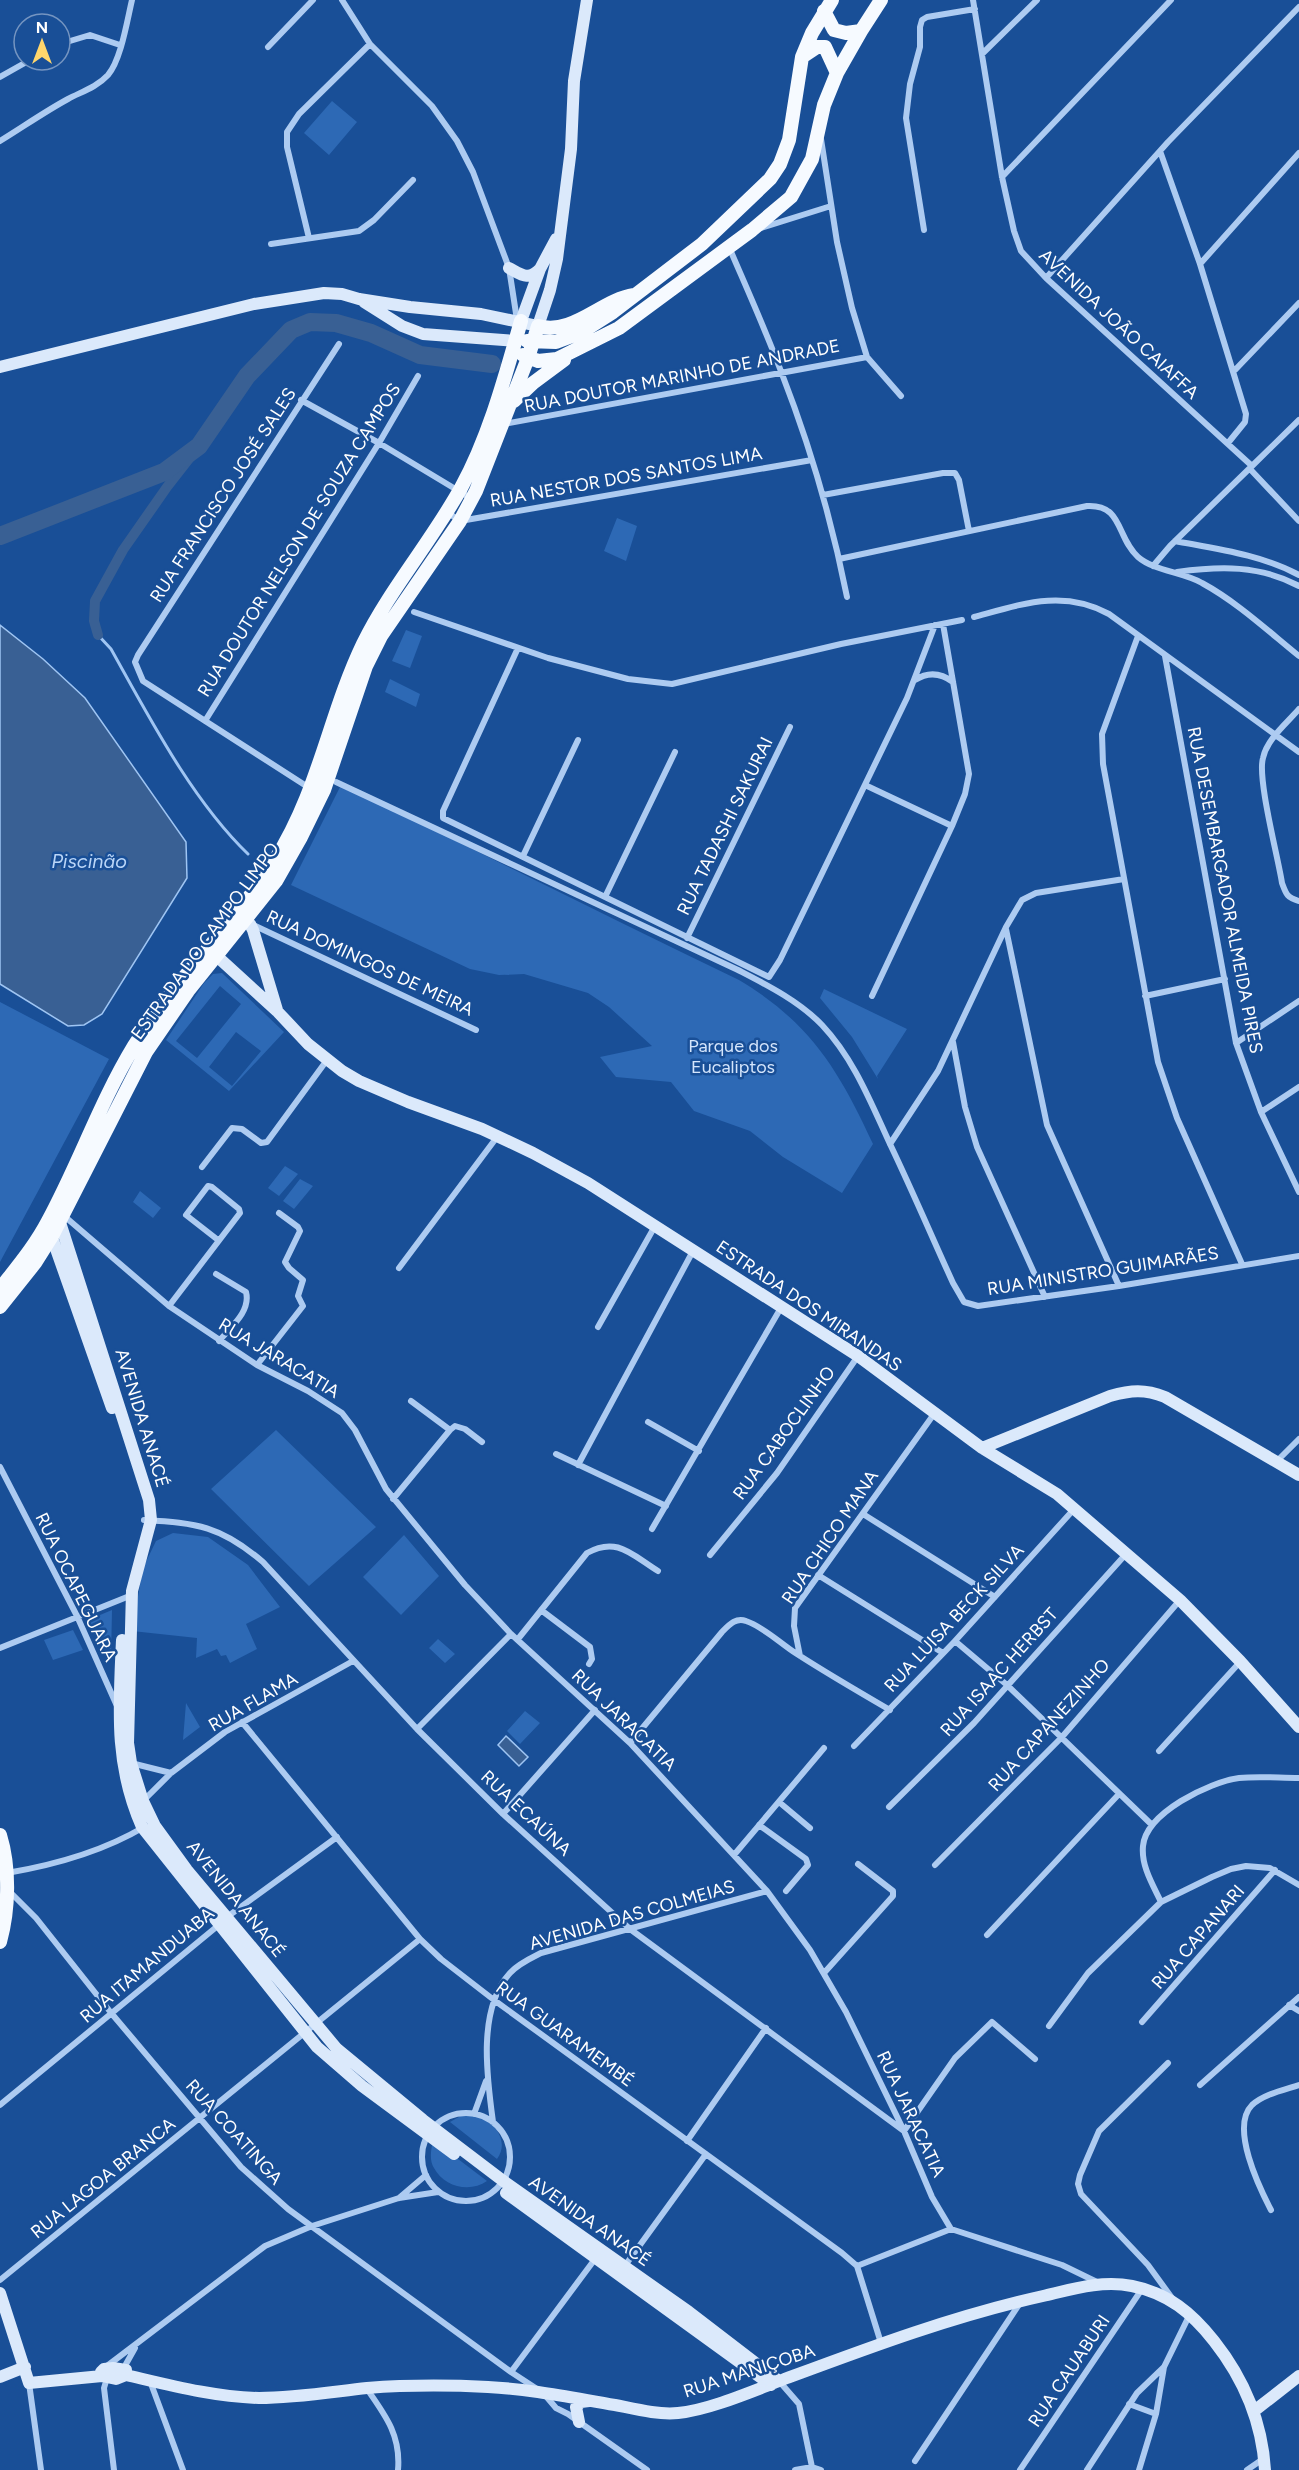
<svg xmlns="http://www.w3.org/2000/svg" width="1299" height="2470" font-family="Figtree,sans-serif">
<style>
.green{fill:#2d69b5;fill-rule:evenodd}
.water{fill:#396094;stroke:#9fc5f3;stroke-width:1.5}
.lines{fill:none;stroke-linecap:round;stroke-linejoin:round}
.stream{stroke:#9fc5f3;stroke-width:3}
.canal{stroke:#396094;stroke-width:10}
.river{stroke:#396094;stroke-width:18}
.street{stroke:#adcbf1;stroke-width:6}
.secondary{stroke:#dbe9fb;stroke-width:12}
.primary{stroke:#f6faff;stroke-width:14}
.labels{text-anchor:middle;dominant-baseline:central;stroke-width:5;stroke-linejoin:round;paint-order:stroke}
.street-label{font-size:18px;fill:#fff;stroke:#194f97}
.park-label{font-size:18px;fill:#d4e5fc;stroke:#194f97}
.water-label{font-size:20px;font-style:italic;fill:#b9d5f7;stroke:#194f97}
</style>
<rect width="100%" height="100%" fill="#194f97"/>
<!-- green -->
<path class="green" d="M 332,101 L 357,122 L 329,155 L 304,133 Z
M 617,518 L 637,526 L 626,561 L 604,551 Z
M 406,630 L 422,636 L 410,668 L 392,661 Z
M 390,679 L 420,694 L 416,707 L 385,692 Z
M 341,785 C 474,849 606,916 739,980 C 811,1023 839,1071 873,1144 L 842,1193 L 783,1157 L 750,1131 L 694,1111 L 671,1082 L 616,1077 L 600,1057 L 652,1046 L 609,1007 L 588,993 L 524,974 L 499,975 L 470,969 L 291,885 Z
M 222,973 L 284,1032 L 229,1091 L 166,1040 L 204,983 L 213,974 ZM 220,986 L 241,1004 L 197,1058 L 176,1041 ZM 236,1032 L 261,1051 L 232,1086 L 209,1067 Z
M 824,989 L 907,1029 L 877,1076 L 878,1079 L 852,1037 L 820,998 Z
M 0,1002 L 109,1059 L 0,1262 Z
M 285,1166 L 298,1174 L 279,1196 L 268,1188 Z
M 300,1179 L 313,1186 L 294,1209 L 283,1201 Z
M 140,1191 L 161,1208 L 153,1218 L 133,1202 Z
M 276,1430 L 376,1527 L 309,1586 L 211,1489 Z
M 173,1533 L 208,1537 L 248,1565 L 280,1607 L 246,1624 L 257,1649 L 230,1663 L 226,1655 L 221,1656 L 217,1649 L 196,1658 L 197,1638 L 132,1631 L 143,1568 L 156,1541 Z
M 404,1535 L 439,1576 L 401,1615 L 363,1577 Z
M 112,1610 L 111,1658 L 109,1659 L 88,1620 Z
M 73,1630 L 83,1650 L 53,1660 L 44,1640 Z
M 438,1639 L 455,1654 L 445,1663 L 429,1648 Z
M 186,1703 L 200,1727 L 183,1740 Z
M 525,1711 L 540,1723 L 520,1744 L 507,1731 Z
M 464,2114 C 486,2112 513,2137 497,2159 L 450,2122 Z
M 433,2140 L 487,2181 C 470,2193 444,2187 434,2168 C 429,2160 431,2150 433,2140 Z"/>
<!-- water -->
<path class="water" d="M 0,625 L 43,659 L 85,698 L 186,842 L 187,878 L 102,1014 L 84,1025 L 68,1026 L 0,984 Z
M 506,1736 L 528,1757 L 519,1766 L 498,1745 Z"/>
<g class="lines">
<!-- stream -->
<path class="stream" d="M 98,635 L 111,649 C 149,717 192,800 248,854"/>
<!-- canal -->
<path class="canal" d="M 98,635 L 94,621 L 95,601 L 123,550 L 167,487 L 199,446"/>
<!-- river -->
<path class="river" d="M 0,536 L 164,472 L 199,446 L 247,376 L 291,330 L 310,322 L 336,323 L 371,333 L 420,355 L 492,364"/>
<!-- street -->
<path class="street" d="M 342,0 L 370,44 L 432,106 L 457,141 L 473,172 L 509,268 L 517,320
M 973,0 L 1002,177 L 1014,231 L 1021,251 L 1046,278 L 1252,466 L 1170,546 L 1153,566
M 60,44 L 90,35 L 120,45
M 268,47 L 313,0
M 982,54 L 1037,0
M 0,77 L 30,60
M 821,139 L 837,242 L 852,308 L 867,357 L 901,396
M 0,141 C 23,127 44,112 68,99 C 81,92 97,87 108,75 C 121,60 127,21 132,0
M 1160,151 L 1200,264
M 1002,177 L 1171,0
M 761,228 L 831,206
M 924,230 L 906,118 L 910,84 L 920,47 L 920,27 L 922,20 L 927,17 L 975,9
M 309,238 L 287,147 L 287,132 L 299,114 L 370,44
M 271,244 L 359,231 L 374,220 L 413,180
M 729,247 C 747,289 766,331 782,374 C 810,446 832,521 847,597
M 1046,278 L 1168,142 L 1299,7
M 1235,370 L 1299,303
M 301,400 L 379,443 L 472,499
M 504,424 L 867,357
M 1228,443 L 1245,422 L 1246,414 L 1200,264 L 1299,153
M 1252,466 L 1299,420
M 1250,469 L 1299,521
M 823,495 L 943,473 L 955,473 L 959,480 L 969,531
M 447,512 L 460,521 L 812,460
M 1175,541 C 1217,549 1262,555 1299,575
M 839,559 L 1087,506 C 1123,504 1116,537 1138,557 C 1154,571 1183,572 1202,583 C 1237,602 1268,631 1299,656
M 1177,572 C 1220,566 1260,565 1299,586
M 414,612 L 548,658 L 628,679 L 672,684 L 841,644 L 962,620
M 974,617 C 1022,604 1063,589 1109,614 L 1299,752
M 1138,636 L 1102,734 L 1103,764 L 1158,1062 L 1177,1118 L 1242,1264
M 518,648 L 443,811 L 443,818 L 769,977 L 780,960 L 907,698 L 935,625
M 1165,656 L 1236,1043 L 1261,1112 L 1299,1192
M 915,680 C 929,671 941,673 953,682
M 1299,709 C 1287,723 1267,739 1263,758 C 1257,778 1278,857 1282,883 C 1286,894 1287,898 1299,901
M 205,721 L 379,443 L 418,376
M 336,782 L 738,970 C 767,985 799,1001 822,1025 C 854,1059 871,1103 890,1144 C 912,1190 932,1237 953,1283 L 964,1302 L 978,1306 L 1119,1286 L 1299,1256
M 865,785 L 952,826 L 965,794 L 969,774 L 943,624
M 311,789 L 143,681 L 135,662 L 138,655 L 339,344
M 523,856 L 578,740
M 605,897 L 675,752
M 251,924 L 476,1030
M 1006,929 L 1047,1125 L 1119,1286
M 687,938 L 790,727
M 872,996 L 952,826
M 1145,996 L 1225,979
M 953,1042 L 965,1107 L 977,1147 L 1045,1297
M 1236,1043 L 1299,1001
M 1261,1112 L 1299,1087
M 890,1144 L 938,1071 L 1006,927 L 1022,900 L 1036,893 L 1124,879
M 202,1167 L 232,1128 L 242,1129 L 261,1143 L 267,1142 L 327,1060
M 63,1215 L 169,1306 L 257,1365 L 308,1391 L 342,1413 L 355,1430 L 386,1489 L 465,1585 L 511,1634 L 630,1743 L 767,1891 L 810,1950 L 846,2012 L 904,2131 L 932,2197 L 951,2229 L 1062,2265 L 1097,2282
M 399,1268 L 497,1137
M 216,1274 L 246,1292 C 251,1311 231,1327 219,1341
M 169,1306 L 240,1213 L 239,1209 L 212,1187 L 208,1186 L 186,1215 L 218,1240
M 598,1327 L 655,1226
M 257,1365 L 303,1306 L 298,1296 L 303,1280 L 289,1268 L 285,1262 L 300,1231 L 298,1227 L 279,1213
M 411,1401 L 450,1430
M 648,1422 L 699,1451
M 556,1454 L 666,1506
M 1276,1462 L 1299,1439
M 578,1465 L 693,1251
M 0,1467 L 77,1616 L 117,1706
M 393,1499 L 450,1430 L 455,1426 L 465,1429 L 482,1442
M 863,1514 L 995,1597
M 144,1520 C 197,1523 221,1526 263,1562 L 417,1729 L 503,1814 L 630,1929 L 904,2131 L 955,2058 L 992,2022 L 1035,2059
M 652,1529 L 782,1306
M 710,1555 L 777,1473 L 858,1356
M 818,1575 L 943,1653
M 541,1610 L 590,1647 L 592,1659 L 589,1664
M 518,1639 L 587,1553 C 617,1536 632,1555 658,1571
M 955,1641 L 1007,1685 L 1151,1824
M 0,1648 L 132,1595
M 800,1656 L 794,1626 L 795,1608 L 934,1414
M 242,1722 L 420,1939 L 441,1959 L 494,2000 L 842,2253 L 857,2266 L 881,2343
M 417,1729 L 511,1634
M 630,1743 L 722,1632 C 729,1625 736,1617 746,1621 C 764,1627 781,1644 797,1654 C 828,1674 859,1692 890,1710
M 854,1746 L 955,1641 L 1075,1508
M 1159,1751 L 1240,1662
M 131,1763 L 171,1773
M 143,1801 L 171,1773 L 225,1732 L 353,1661
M 779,1802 L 810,1828
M 889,1807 L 974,1723 L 1126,1554
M 503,1814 L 595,1710
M 759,1825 L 806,1859 L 808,1865 L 786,1891
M 734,1855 L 824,1748
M 935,1865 L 1062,1737 L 1180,1600
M 7,1873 C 54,1865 102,1852 144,1827
M 9,1891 L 36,1918 L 112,2014 L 241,2167 L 288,2209 L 511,2372 L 537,2389
M 1161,1902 C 1153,1885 1141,1866 1143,1846 C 1146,1813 1209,1782 1239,1778 C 1259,1776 1279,1778 1299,1778
M 227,1917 L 337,1837
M 987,1935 L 1119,1794
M 824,1973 L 893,1896 L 893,1891 L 858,1864
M 1289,2005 L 1299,2011
M 1142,2022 L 1275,1870
M 1049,2026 L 1088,1973 L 1161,1902 L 1212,1877 L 1231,1869 L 1246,1866 L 1270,1868 L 1299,1885
M 1168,2063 L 1099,2131 L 1080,2175 L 1078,2184 L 1081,2194 L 1148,2265 L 1172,2298
M 1200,2085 L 1299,1997
M 0,2105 L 220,1924
M422 2157a44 44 0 1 1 88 0a44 44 0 1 1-88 0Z
M 474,2114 L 486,2081
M 493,2122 C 487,2078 477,2009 510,1973 C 518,1964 531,1958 541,1953 L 767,1891
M 687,2141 L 766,2028
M 399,2198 L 426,2175
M 1271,2210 C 1259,2187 1230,2127 1252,2105 C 1264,2094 1284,2090 1299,2085
M 857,2266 L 951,2229
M 624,2267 L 706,2154
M 0,2280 L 420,1939
M 107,2366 L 265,2246 L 312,2226 L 399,2198 L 438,2192
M 126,2370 L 126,2364 L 135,2348
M 511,2372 L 595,2259
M 107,2378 L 104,2388 L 114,2470
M 150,2381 L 183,2470
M 779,2381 L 799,2404 L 812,2467
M 29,2383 L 41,2470
M 367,2389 C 386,2416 401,2436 398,2470
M 545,2395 L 556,2408 L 568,2414 L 647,2470
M 1129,2404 L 1156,2414
M 915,2461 L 1020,2303
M 795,2470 L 812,2467 L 821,2470
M 1020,2470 L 1142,2289
M 1087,2470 L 1137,2393 L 1164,2367
M 1139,2470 L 1156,2414 L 1164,2367 L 1190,2314
M 1247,2470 L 1263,2459"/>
<!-- secondary -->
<path class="secondary" d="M 509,268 C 522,275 528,281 540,269
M 364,302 L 402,326 L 423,334 L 516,341
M 521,321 L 540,269 L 556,239
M 0,367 L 254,304 L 324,293 L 342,294 L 359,299 L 410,307 L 481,314 L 538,326 L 550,290 L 557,259 L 571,149 L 574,81 L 587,0
M 238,914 L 250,924 L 253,930 L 277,1010
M 209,949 L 277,1011 L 308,1044 L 342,1071 L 359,1081 L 408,1102 L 482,1129 L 533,1153 L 588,1183 L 858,1356 L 982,1448 L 1057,1494 L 1180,1600 L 1240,1661 L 1299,1727
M 58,1216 L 149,1500 L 151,1520 L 132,1591 L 128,1743 L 131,1763 L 143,1801 L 155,1826 L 187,1870 L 337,2049 L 423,2120 L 502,2180 L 689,2312 L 779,2381
M 49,1229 L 112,1408
M 982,1448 L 1110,1396 C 1131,1390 1145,1389 1165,1397 L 1299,1475
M 122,1640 C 119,1707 114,1764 142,1827 L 317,2047 L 362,2086 L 454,2154
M 506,2193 L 771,2385
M 0,2293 L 29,2383 L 102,2376
M 113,2368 L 126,2370 L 126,2375 L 116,2379 L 102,2376 L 101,2372 L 104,2369 Z
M 126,2375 C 169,2385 214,2397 259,2398 C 295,2398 331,2392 367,2388 C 407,2385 448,2385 488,2387 C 531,2389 573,2398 615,2405 C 635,2409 658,2415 678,2413 C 709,2410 753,2391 782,2380 C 868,2348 953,2316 1043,2296 C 1073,2289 1102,2280 1132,2286 C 1168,2293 1192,2313 1214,2341 C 1244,2379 1262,2421 1265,2470
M 0,2377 L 25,2367
M 1254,2411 L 1299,2376
M 579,2422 L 576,2407 L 581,2402 L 589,2401"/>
<!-- primary -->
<path class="primary" d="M 824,11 L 834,30 L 846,33 L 861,31
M 802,57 L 817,47 L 825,47 L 837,73
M 527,341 L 556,342 L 580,333 L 613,312 L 702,244 L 770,179 L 780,164 L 789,140 L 802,57 L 812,33 L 832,0
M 523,355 L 538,361 L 557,359 L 619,328 L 752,230 L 791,197 L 812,159 L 824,105 L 837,73 L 861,31 L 881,0
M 514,401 L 533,383 L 564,360
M 0,1289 C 17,1267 35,1246 48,1221 C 79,1164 100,1102 134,1046 C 175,980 233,926 275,860 C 319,791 329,715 363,644 C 390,589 431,542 461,488 C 489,437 505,377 521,321
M 0,1307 L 35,1263 L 52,1236 L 146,1052 L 188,991 L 276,881 L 301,837 L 324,790 L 366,666 L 381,636 L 460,521 L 476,491 L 528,358 L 538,326 C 573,336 601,300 634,295
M 0,1835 C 10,1868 9,1909 0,1942"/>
</g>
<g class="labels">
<!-- street labels -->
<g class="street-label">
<text transform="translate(1119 324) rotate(43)">AVENIDA JOÃO CAIAFFA</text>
<text transform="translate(682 376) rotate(-11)">RUA DOUTOR MARINHO DE ANDRADE</text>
<text transform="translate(626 477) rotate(-10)">RUA NESTOR DOS SANTOS LIMA</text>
<text transform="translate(223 495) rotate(-57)">RUA FRANCISCO JOSÉ SALES</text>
<text transform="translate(299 540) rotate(-58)">RUA DOUTOR NELSON DE SOUZA CAMPOS</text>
<text transform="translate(725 826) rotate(-64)">RUA TADASHI SAKURAI</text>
<text transform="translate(1225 890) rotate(79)">RUA DESEMBARGADOR ALMEIDA PIRES</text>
<text transform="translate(205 941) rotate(-54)">ESTRADA DO CAMPO LIMPO</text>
<text transform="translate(370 963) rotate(25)">RUA DOMINGOS DE MEIRA</text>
<text transform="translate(1103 1271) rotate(-9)">RUA MINISTRO GUIMARÃES</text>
<text transform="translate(809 1306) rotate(34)">ESTRADA DOS MIRANDAS</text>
<text transform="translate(279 1358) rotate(31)">RUA JARACATIA</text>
<text transform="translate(142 1418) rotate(73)">AVENIDA ANACÉ</text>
<text transform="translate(784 1433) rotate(-54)">RUA CABOCLINHO</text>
<text transform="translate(830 1537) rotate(-56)">RUA CHICO MANA</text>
<text transform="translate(76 1587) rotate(64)">RUA OCAPEGUARA</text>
<text transform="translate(954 1618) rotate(-47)">RUA LUISA BECK SILVA</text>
<text transform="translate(999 1672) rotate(-48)">RUA ISAAC HERBST</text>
<text transform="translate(253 1702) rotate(-30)">RUA FLAMA</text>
<text transform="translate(624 1720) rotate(44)">RUA JARACATIA</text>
<text transform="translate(1049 1725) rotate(-48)">RUA CAPANEZINHO</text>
<text transform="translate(526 1813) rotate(43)">RUA ECAÚNA</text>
<text transform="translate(236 1899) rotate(51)">AVENIDA ANACÉ</text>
<text transform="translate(632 1915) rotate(-16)">AVENIDA DAS COLMEIAS</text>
<text transform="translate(1198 1937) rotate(-49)">RUA CAPANARI</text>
<text transform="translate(147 1965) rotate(-40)">RUA ITAMANDUABA</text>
<text transform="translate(565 2034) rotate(36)">RUA GUARAMEMBÉ</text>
<text transform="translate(911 2114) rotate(65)">RUA JARACATIA</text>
<text transform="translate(234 2132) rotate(48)">RUA COATINGA</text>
<text transform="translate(103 2178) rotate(-39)">RUA LAGOA BRANCA</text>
<text transform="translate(590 2221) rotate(35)">AVENIDA ANACÉ</text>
<text transform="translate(749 2371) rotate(-18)">RUA MANIÇOBA</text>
<text transform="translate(1069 2371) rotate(-56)">RUA CAUABURI</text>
</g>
<!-- park labels -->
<g class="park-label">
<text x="733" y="1046">Parque dos<tspan x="733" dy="21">Eucaliptos</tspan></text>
</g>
<!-- water labels -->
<g class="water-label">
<text x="89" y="861">Piscinão</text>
</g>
</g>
<!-- north arrow -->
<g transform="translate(42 42)"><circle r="28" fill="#194f97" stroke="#7595c1" stroke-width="1.5"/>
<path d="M0-4.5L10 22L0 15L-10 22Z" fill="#ffd66c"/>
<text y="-9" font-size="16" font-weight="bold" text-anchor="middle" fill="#ffffff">N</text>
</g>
</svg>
